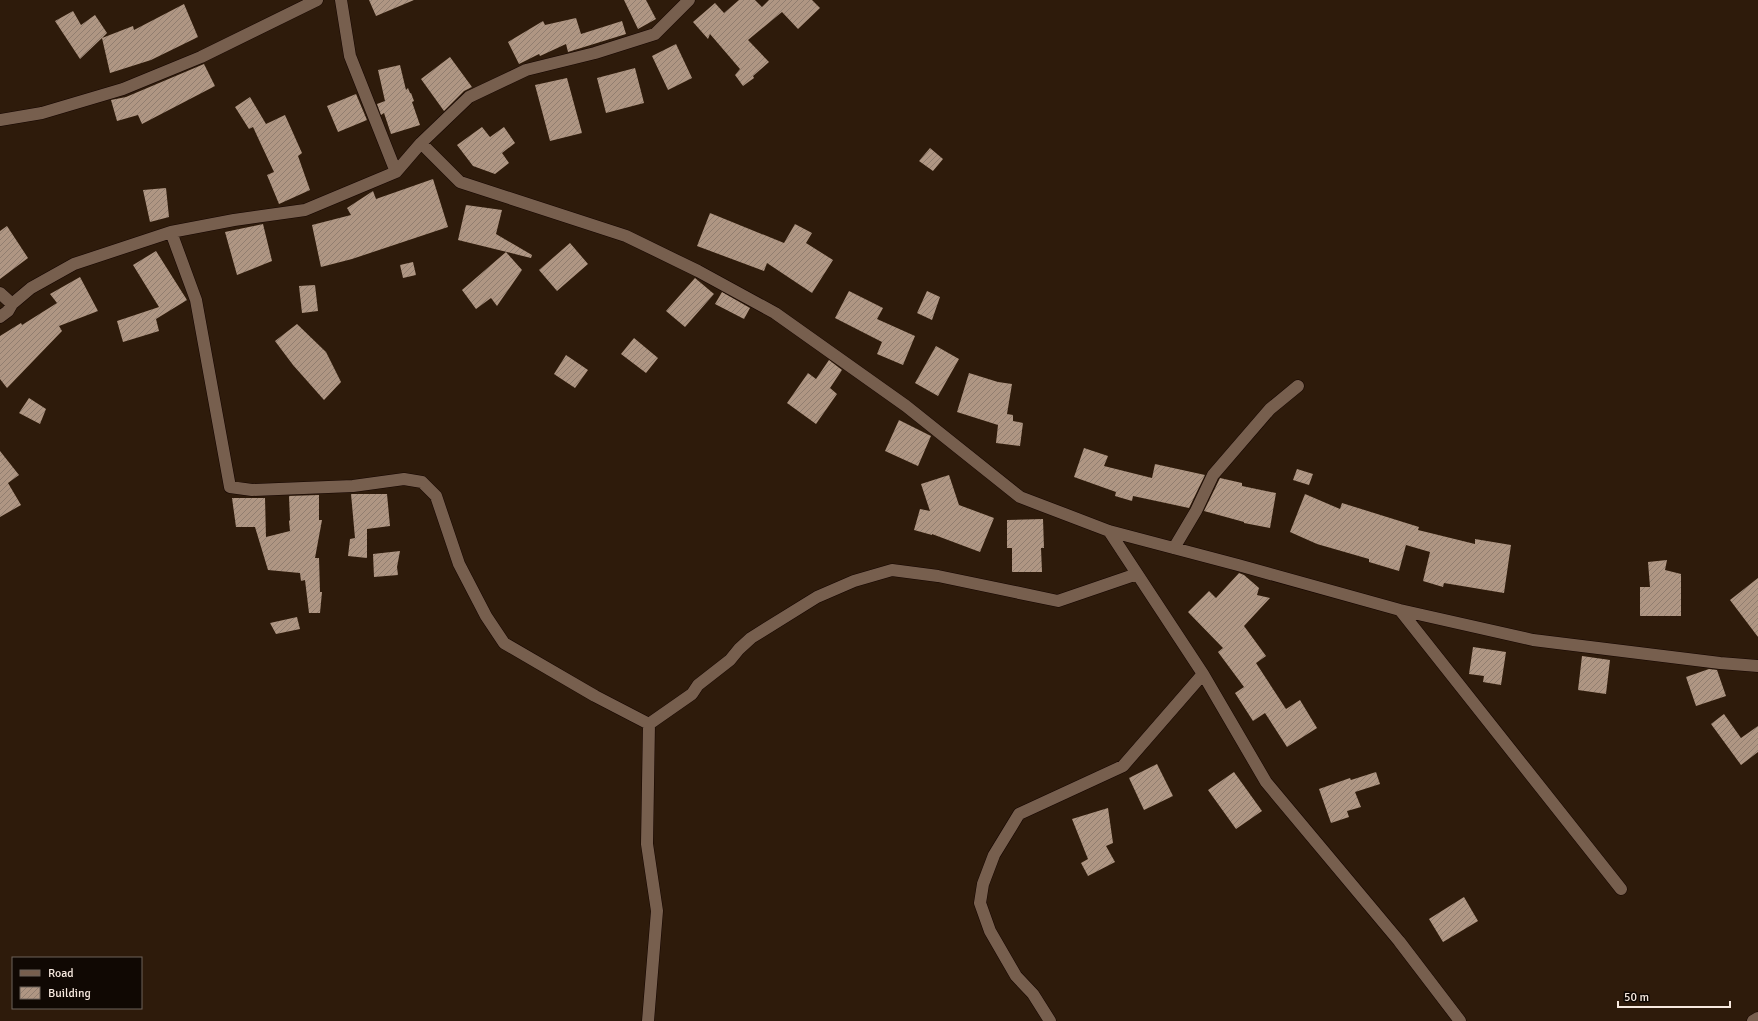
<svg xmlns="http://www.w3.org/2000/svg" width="1758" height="1021" font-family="Signika,sans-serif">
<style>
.building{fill:url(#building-hatch)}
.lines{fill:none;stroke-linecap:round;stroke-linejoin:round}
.minor-casing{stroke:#150500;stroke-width:13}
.minor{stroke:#775f4e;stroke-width:12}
</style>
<defs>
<pattern id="building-hatch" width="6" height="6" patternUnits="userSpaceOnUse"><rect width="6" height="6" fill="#af9683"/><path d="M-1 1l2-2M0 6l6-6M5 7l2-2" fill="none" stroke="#917e70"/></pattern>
</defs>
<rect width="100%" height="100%" fill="#2e1b0b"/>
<!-- building -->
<path class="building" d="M 369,0 L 414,0 L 376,16 Z
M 624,0 L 646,0 L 656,19 L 638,29 Z
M 739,0 L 755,0 L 762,7 L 769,0 L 812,0 L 820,8 L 798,29 L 782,12 L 748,40 L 769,62 L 753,76 L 754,78 L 743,86 L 735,75 L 740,69 L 710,34 L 708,39 L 693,22 L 715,3 L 724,13 Z
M 184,4 L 198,37 L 151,60 L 110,73 L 102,38 L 80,59 L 55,21 L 73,11 L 81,25 L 95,15 L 107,33 L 102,38 L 133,26 L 134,30 Z
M 576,18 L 581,34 L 622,21 L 626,34 L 568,52 L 566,44 L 540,56 L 539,54 L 519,64 L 508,42 L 543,21 L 545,25 Z
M 676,44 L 692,78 L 668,90 L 652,56 Z
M 450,57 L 472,87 L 464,91 L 444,111 L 421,79 Z
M 204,64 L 215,86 L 142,124 L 138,115 L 117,121 L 111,100 L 126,97 Z
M 400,65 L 406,90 L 408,88 L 410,93 L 411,93 L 414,101 L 412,102 L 420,125 L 391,134 L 384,113 L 381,115 L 377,104 L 385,101 L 378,70 Z
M 635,68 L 644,103 L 606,113 L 597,78 Z
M 567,78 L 582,133 L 550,141 L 535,85 Z
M 356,94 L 367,120 L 338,132 L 327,106 Z
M 250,97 L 266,124 L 285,115 L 302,153 L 298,156 L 310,190 L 279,204 L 267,175 L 274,172 L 253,127 L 249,129 L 235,107 Z
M 482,127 L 490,137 L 504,127 L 515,143 L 502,153 L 509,163 L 495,174 L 473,166 L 457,145 Z
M 930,148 L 943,159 L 933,171 L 919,161 Z
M 433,179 L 448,227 L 352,259 L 321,267 L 312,225 L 351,215 L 347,208 L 373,191 L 376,199 Z
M 166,188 L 169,217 L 150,222 L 143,190 Z
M 466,205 L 502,210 L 496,234 L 532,255 L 531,258 L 458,240 Z
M 710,213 L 784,243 L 795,224 L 812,233 L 806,243 L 833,260 L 812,293 L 767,263 L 764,271 L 697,246 Z
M 263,224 L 272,261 L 237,275 L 225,232 Z
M 7,226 L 28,258 L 0,279 L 0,231 Z
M 570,243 L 588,264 L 557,291 L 539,270 Z
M 156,251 L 187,300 L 156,319 L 159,331 L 123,342 L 117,321 L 159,307 L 133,265 Z
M 506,252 L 522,270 L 497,306 L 491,298 L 476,309 L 462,290 Z
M 413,262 L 416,275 L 403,278 L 400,265 Z
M 80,277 L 98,311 L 59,326 L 62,331 L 7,388 L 0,379 L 0,336 L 21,323 L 22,325 L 57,303 L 50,294 Z
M 695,278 L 714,294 L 685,327 L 666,311 Z
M 315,285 L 318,311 L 302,313 L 299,286 Z
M 849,291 L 883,308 L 877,319 L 915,336 L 903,365 L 877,354 L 882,342 L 835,318 Z
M 927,291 L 940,297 L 932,320 L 917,313 Z
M 722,292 L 750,308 L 744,319 L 715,304 Z
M 297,324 L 326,352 L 341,382 L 324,400 L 293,365 L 275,341 Z
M 634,338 L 658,358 L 646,373 L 621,354 Z
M 936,346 L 959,359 L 938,396 L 915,383 Z
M 566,355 L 588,370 L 575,388 L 554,374 Z
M 829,360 L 842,370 L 830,388 L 837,394 L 816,424 L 787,403 L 808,373 L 816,379 Z
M 969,373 L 998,382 L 1012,384 L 1007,414 L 1013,415 L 1013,421 L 1023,423 L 1020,446 L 996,443 L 998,425 L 957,412 Z
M 29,398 L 46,409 L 40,424 L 19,413 Z
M 899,420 L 931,436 L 918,466 L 885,451 Z
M 1084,448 L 1108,456 L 1104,466 L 1152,478 L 1155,464 L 1205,475 L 1189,508 L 1133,496 L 1132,501 L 1115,496 L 1116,492 L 1074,477 Z
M 0,451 L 19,475 L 8,483 L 21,505 L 0,517 Z
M 1297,469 L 1313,474 L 1309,485 L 1293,480 Z
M 949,475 L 959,505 L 994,518 L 980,552 L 932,534 L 932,535 L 914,530 L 920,509 L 930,511 L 921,484 Z
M 1220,478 L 1242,483 L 1242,486 L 1276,493 L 1270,528 L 1244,523 L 1244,522 L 1204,511 Z
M 351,494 L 387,494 L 390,526 L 367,529 L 367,558 L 348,556 L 350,539 L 355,538 Z
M 1305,494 L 1340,509 L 1342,503 L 1419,527 L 1418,530 L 1475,544 L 1475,539 L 1511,545 L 1504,593 L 1444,583 L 1443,587 L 1423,581 L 1430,552 L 1406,545 L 1399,571 L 1369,562 L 1369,559 L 1317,544 L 1290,532 Z
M 319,495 L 319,520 L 322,520 L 315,558 L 319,558 L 320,592 L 322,592 L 320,613 L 309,613 L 305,580 L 301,581 L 300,573 L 268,570 L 255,527 L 236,527 L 232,498 L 265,498 L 266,537 L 290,531 L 289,521 L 290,520 L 289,496 Z
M 1043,519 L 1044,548 L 1041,548 L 1042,572 L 1012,572 L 1012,548 L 1007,548 L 1007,520 Z
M 400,551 L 397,567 L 398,575 L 374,577 L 373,554 Z
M 1667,560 L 1665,570 L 1681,574 L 1681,616 L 1640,616 L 1640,587 L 1650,587 L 1648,562 Z
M 1239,573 L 1244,575 L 1259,588 L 1257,595 L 1270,598 L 1244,626 L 1266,656 L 1256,663 L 1286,709 L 1300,700 L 1317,728 L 1287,747 L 1265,713 L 1253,721 L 1235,693 L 1244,687 L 1218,652 L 1223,648 L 1188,612 L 1209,591 L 1216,598 Z
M 1758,578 L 1758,637 L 1730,600 Z
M 297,617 L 300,629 L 276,634 L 270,623 Z
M 1473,647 L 1506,652 L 1501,685 L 1483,682 L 1484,676 L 1469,674 Z
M 1582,656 L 1610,660 L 1606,694 L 1578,690 Z
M 1709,669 L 1717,670 L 1726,696 L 1696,706 L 1686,677 Z
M 1724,714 L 1741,738 L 1758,726 L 1758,752 L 1741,765 L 1711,724 Z
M 1157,764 L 1173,796 L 1144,810 L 1129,778 Z
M 1234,772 L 1262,811 L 1236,829 L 1208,790 Z
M 1376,772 L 1380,784 L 1355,792 L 1361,807 L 1347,811 L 1349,817 L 1331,823 L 1319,789 L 1350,778 L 1351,780 Z
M 1108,808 L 1113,843 L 1106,846 L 1115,862 L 1088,876 L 1081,863 L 1088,859 L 1072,819 Z
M 1464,897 L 1478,921 L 1443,942 L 1429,919 Z"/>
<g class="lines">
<defs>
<path id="minor" d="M 341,0 L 350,56 L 396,172
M 0,120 L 42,113 L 123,89 L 201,57 L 317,0
M 421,143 L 460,182 L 626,236 L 698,271 L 775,313 L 906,406 L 1020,497 L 1109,531 L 1238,565 L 1400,610 L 1533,640 L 1720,663 L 1758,666
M 171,232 L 196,300 L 230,487 L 252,490 L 353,486 L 404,479 L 422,482 L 436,496 L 459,564 L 486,616 L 504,643 L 595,696 L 649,724
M 0,293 L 12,304
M 0,317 L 8,311 L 12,304 L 31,288 L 74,264 L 171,232 L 234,220 L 305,210 L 396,172 L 421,143 L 469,97 L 526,70 L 595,53 L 655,34 L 689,0
M 1109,531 L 1203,674 L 1266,782 L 1399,941 L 1460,1021
M 1174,548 L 1196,511 L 1213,475 L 1270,409 L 1298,386
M 1400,610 L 1621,889
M 649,724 L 692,694 L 698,685 L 730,660 L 739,649 L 751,638 L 817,597 L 854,581 L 892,570 L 938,576 L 1058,601 L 1137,574
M 648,1021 L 657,911 L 647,844 L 649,724
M 1050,1021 L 1033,994 L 1016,976 L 990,931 L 980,903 L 983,884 L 994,855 L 1019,814 L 1123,766 L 1203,674
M 1753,1021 L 1758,1018"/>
</defs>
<!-- minor casing -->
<use href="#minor" class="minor-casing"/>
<!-- minor -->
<use href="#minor" class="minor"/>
</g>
<!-- legend -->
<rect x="12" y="957" width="130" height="52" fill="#100803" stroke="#6c625b"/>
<rect x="20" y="970" width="20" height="6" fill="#775f4e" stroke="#6c625b"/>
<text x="48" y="977" font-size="12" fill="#f7e9df">Road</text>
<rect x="20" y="987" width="20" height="12" fill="url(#building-hatch)" stroke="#6c625b"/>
<text x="48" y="997" font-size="12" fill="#f7e9df">Building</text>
<!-- scale -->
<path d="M1618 1001v6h112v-6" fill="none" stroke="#f7e9df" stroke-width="2"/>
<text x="1624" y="1001" font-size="12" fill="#f7e9df" stroke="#100803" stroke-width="3" paint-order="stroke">50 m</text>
</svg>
